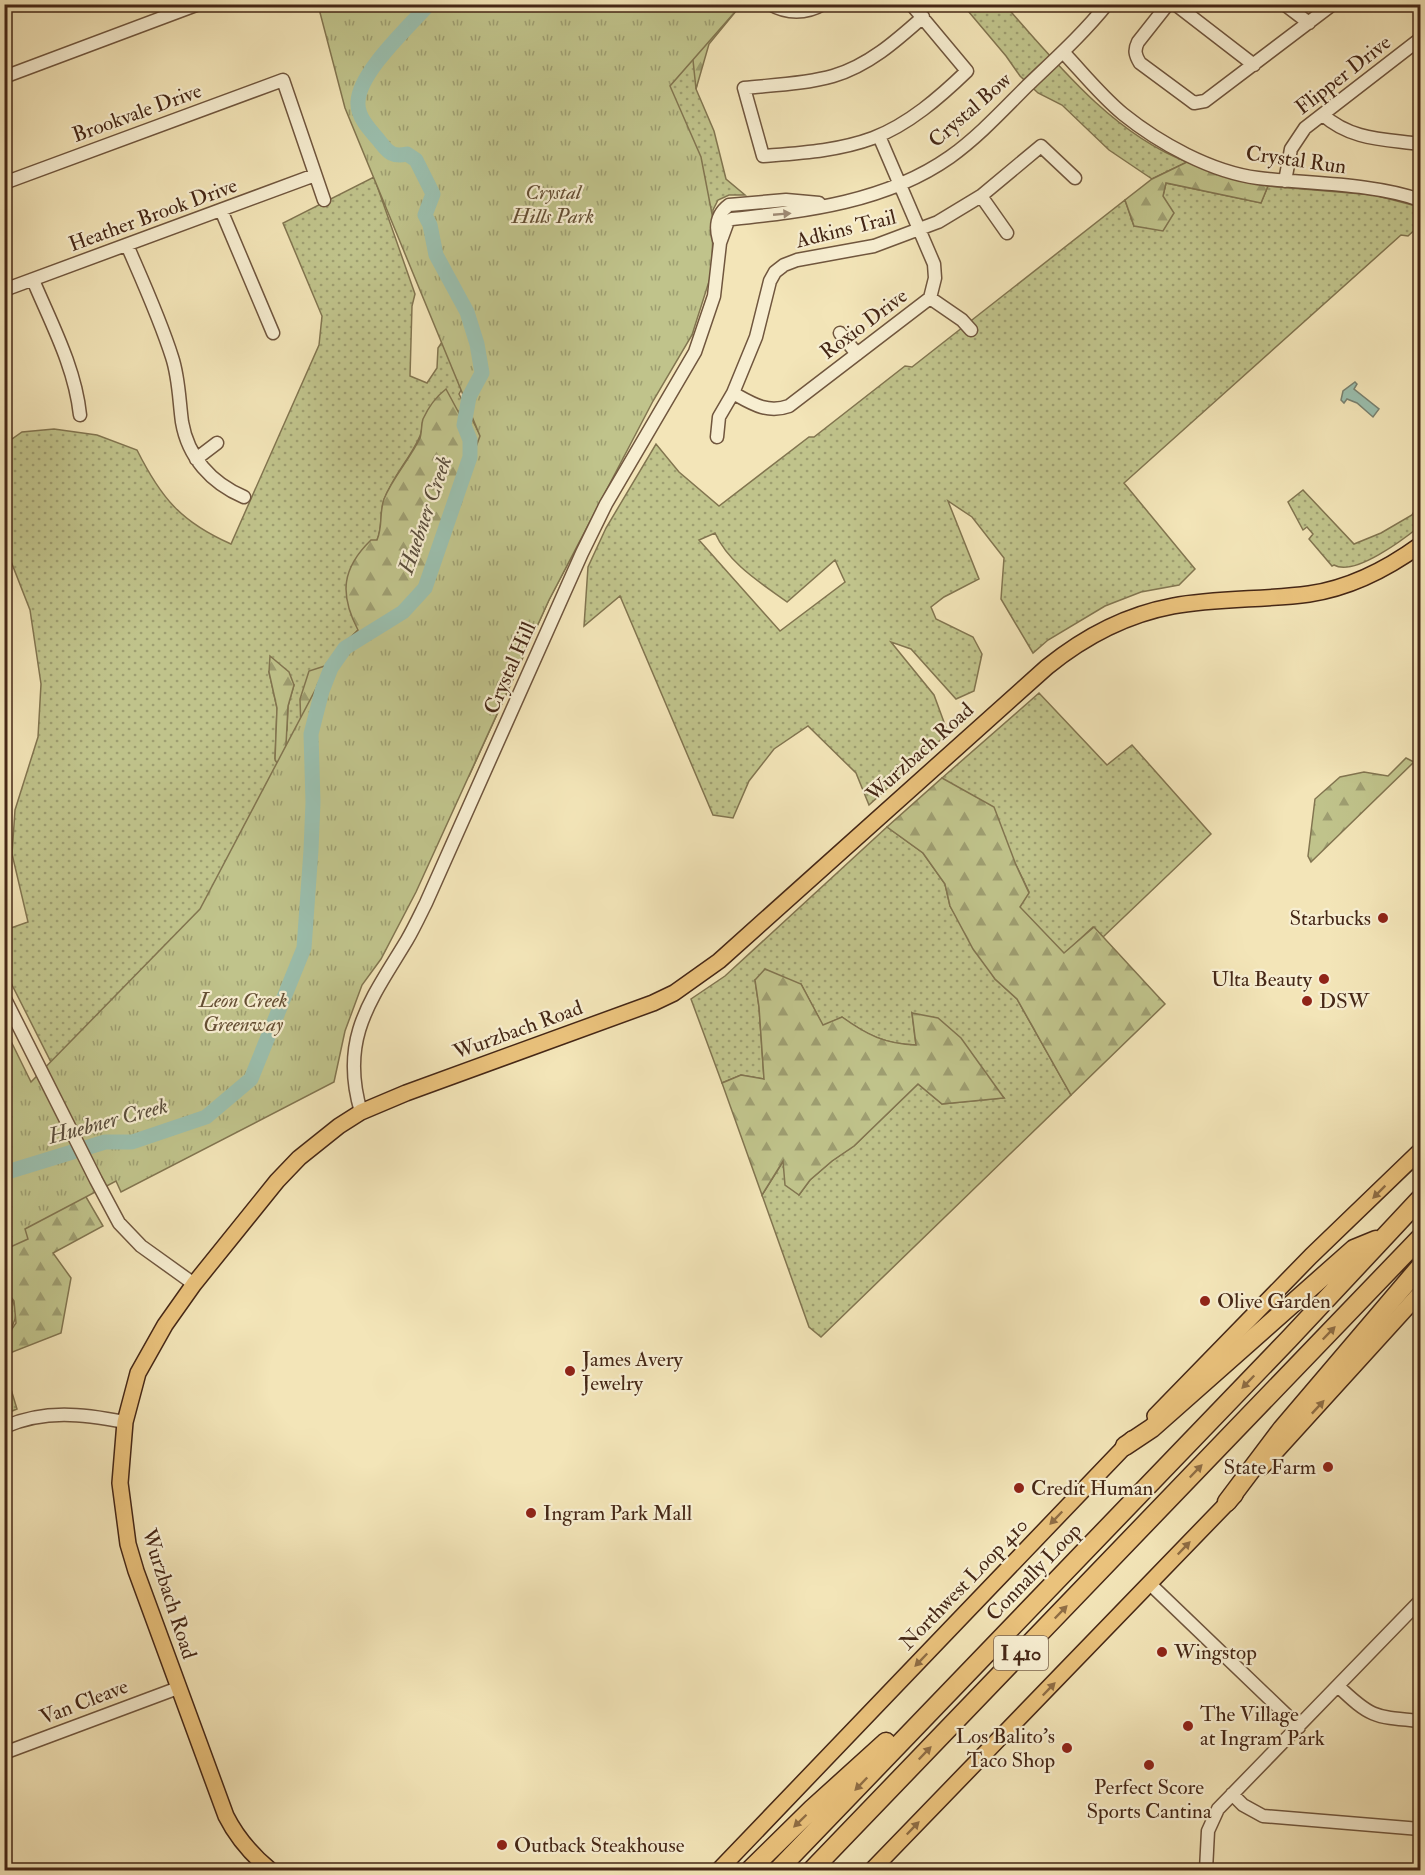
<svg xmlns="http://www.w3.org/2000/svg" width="1425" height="1875" font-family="'IM FELL Double Pica',serif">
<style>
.grass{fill:url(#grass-dots);stroke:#827550;stroke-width:1.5;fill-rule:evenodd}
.forest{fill:url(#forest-firs);stroke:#827550;stroke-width:1.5}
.park{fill:url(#park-tufts);stroke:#827550;stroke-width:1.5}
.water{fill:#9bbfae;stroke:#798271;stroke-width:1.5}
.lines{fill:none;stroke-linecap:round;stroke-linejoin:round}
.river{stroke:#9bbfae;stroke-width:15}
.minor-casing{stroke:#70563e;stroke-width:15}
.major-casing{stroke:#452716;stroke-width:18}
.highway-casing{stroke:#452716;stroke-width:21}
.minor{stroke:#f7eed1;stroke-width:12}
.major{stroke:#eac27c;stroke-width:15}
.highway{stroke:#eac27c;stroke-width:18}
.oneway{fill:#9e8a74}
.oneway2{fill:#8f6d44}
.poi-dot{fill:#8f2418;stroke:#f7eed1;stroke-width:2}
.labels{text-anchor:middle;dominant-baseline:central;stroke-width:4.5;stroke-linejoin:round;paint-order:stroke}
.shield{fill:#f7eed1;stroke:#7a634e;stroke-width:1.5}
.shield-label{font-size:20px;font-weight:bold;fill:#452716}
.street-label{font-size:21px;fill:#452716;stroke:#f7eed1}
.park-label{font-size:21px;font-style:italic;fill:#644e33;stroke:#f7eed1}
.poi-label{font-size:21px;fill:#452716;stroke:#f7eed1;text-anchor:start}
.water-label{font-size:22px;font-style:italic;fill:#5a4d3c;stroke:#f7eed1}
</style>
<defs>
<pattern id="grass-dots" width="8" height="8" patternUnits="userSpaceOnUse" patternTransform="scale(1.5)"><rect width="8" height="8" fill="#c0c38b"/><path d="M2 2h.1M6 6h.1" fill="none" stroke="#9e9e71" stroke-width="1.8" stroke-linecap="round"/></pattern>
<pattern id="forest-firs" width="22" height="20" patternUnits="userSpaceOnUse" patternTransform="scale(1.5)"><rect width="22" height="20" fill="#c0c38b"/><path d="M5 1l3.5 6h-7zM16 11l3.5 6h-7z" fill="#9e9e71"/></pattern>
<pattern id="park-tufts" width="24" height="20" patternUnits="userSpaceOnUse" patternTransform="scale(1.5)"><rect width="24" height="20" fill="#c0c38b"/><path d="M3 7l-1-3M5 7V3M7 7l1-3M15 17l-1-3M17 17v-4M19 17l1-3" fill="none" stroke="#9e9e71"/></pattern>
</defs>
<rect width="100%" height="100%" fill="#f3e5b8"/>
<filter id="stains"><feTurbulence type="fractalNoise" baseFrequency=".00333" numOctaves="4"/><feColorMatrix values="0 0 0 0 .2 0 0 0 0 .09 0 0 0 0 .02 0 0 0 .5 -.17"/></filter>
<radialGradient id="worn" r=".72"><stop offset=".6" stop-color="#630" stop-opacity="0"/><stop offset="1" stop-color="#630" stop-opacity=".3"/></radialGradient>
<!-- grass -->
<path class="grass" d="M 711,5 L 696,89 L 714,131 L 726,179 L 745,195 L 729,195 L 718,200 L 713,210 L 713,244 L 692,335 L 655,344 L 582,537 L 549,600 L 469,776 L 60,1080 L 5,971 L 5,930 L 28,922 L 12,854 L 15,810 L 38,737 L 41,684 L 30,610 L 5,546 L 5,444 L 22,432 L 54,429 L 97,435 L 137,450 C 161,498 181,522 231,544 L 319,345 L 322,316 L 283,223 L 374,177 L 415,294 L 412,306 L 410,376 L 427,383 L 437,368 L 438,348 L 473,296 L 466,381 L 459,394 L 480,435 ZM 423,420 L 397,615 L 336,651 L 358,630 L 377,540 C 383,527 379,514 384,500 C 392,477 409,460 419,438 C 422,433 422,426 423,420 ZM 269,672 L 294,685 L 288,706 L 287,730 L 275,759 L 277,708 Z
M 963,5 L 1005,5 C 1056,63 1113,134 1187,162 L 1152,179 L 1109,150 L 1062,105 L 1038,93 L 1020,76 L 1006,56 Z
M 1166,183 L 1261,203 L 1268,186 L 1374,195 L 1420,207 L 1420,225 L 1408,236 L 1401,235 L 1124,483 L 1195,569 L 1179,585 L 1141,592 L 1105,606 L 1048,640 L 1033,653 L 1001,599 L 1004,558 L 972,517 L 948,501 L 979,579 L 944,597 L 931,607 L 936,619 L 973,637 L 982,654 L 974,691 L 956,699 L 911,649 L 891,642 L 934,695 L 948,733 L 869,805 L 856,773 L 808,726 L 774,749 L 749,781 L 733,818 L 713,815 L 620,596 L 584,626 L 588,567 L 606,528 L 656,444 L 679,472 L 719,506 L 809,437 L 814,437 L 905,366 L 912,367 L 1125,200 L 1134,226 L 1163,196 ZM 715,533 C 729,564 761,583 787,602 L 835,560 L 845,582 L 780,631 L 699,540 Z
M 1303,490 L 1354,544 L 1381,533 L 1412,515 L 1420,502 L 1420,526 C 1404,539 1354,577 1334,565 L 1332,566 L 1309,539 L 1313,534 L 1307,527 L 1303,530 L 1288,502 Z
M 1039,693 L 1107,765 L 1132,745 L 1211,834 L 1103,937 L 1093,927 L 1064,954 L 1019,907 L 1029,892 L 1016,865 L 942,778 Z
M 887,827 L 923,853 L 945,884 L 950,906 L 995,979 L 1017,999 L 1071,1095 L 821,1337 L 809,1327 L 762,1195 L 784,1160 L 799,1195 L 810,1180 L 832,1161 L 854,1146 L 918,1084 L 942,1104 L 1004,1098 L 912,1013 L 916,1045 C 885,1044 867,1035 842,1017 L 823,1026 L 801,984 L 755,980 L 759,1007 L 764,1079 L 741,1075 L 722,1083 L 691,999 L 725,976 Z
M 5,1289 C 21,1309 18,1319 5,1339 Z
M 4,1366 L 17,1409 L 5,1414 L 4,1414 Z"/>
<!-- forest -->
<path class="forest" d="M 741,5 L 709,44 L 696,89 L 693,60 L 707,15 Z
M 1187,162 L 1217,174 L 1268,186 L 1261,203 L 1166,183 L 1163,196 L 1174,213 L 1163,231 L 1134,226 L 1125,200 L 1152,179 Z
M 446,389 L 468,430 L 474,452 L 437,556 L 427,582 L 397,615 L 342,681 L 333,656 L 358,630 C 339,594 342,568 371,540 L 377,540 C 383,526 379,513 384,499 C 393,477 410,459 420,438 C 422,432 421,425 423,419 C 428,408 437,396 446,389 Z
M 270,656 L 289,672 L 294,685 L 288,706 L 285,765 L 282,770 L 275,760 L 277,708 L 269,672 Z
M 328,665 L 302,760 L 300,699 L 309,671 Z
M 1406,758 L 1414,762 L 1311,862 L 1308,856 L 1315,799 L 1340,777 L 1364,772 L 1388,776 Z
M 942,778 L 994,807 L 1016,865 L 1029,893 L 1020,907 L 1064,953 L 1094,927 L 1165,1004 L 1071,1095 L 1017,999 L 995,979 L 973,949 L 950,906 L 945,884 L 923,853 L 887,827 Z
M 765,969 L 801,984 L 823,1025 L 842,1017 C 867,1035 885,1044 916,1045 L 912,1013 L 938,1018 L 961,1038 L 1004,1098 L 942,1104 L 918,1084 L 854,1146 L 832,1161 L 810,1180 L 799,1195 L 785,1185 L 783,1161 L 762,1195 L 722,1083 L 741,1075 L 764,1079 L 759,1007 L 755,980 Z
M 5,1179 L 84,1186 L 86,1197 L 103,1226 L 53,1253 L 71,1278 L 61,1333 L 5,1355 L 5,1339 L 16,1323 L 14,1301 L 5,1289 Z"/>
<!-- park -->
<path class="park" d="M 318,5 L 741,5 L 670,86 L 701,157 L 713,219 L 712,272 L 692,335 L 653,401 L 549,600 L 416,892 L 381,959 L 362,985 L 345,1031 L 334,1082 L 121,1192 L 116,1181 L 25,1229 L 28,1239 L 8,1248 L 5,1273 L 5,1029 L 31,1082 L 200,909 L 330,662 L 345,644 L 397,615 L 427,582 L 480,436 L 345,108 Z"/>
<!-- water -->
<path class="water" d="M 1355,382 L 1357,384 L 1354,389 L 1379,409 L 1373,417 L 1357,403 L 1347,399 L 1344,403 L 1341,400 L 1343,391 Z"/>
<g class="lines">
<!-- river -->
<path class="river" d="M 4,1173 L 105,1142 L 132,1142 L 206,1117 L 251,1079 L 304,948 L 311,850 L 313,802 L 311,734 L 322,691 L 331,668 L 345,648 L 403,612 L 425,588 L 470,457 L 470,440 L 464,425 L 469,397 L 482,373 L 477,344 L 467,312 L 436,255 L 430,225 L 425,215 L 433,194 L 416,160 L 407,154 C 390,158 387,150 377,138 C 369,129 357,116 358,102 C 359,72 409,27 429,4"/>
<defs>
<path id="minor" d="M 770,4 C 787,14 806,14 823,4
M 911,4 L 967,71 C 940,97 908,125 873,138 C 838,151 800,153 763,156 L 744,88 C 773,85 805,84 833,76 C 868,66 896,41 923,17
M 1168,4 L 1138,42 C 1134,50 1135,55 1140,63 L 1190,100 L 1194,103 L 1205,101 L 1333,4
M 1175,4 L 1254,65
M 1284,4 L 1309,23
M 1063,52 C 1082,72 1101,96 1123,114 C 1159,143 1211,172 1258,178 C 1309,184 1373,183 1420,200
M 4,77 L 199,4
M 1323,115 C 1351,140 1384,139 1420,144
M 1285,181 L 1291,149 L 1305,128 L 1420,39
M 4,183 L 283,80 L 324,200
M 981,196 L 1007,233
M 221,210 L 273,333
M 719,240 C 715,226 717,214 729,205 L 786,200 L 819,203
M 127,245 C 143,282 160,319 172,357 C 179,378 179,400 182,422 C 188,457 211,483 244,497
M 33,280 C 51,323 75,367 80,415
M 4,290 L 315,175
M 930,298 L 962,320 L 971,330
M 840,333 L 857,354
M 733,393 C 751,403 767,414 789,406 L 930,298 L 935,278 L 934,264 L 879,136
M 717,437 L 719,417 L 733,393 L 756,337 L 770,281 L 775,272 L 784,265 L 797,260 L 874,246 L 938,222 L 981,196 L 1041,146 L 1075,178
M 196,459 L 217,443
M 4,997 L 96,1180 L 119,1223 L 141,1246 L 194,1284
M 361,1112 C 339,1038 371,1000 407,940 C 414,928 420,915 426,903 L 582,553 L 606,504 L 695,352 L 714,296 L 720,243 L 728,221 L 732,219 C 807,211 886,202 950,157 C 978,137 1002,111 1027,86 C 1054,60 1083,34 1107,4
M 4,1427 C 45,1409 83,1414 125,1422
M 1150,1584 L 1299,1727
M 1338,1686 C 1371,1718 1375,1717 1420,1721
M 4,1753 L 178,1688
M 1232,1794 L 1243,1805 L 1263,1816 L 1420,1829
M 1206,1870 L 1208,1831 L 1218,1809 L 1420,1601"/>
<path id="major" d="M 1155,1416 L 1311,1256 L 1420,1151
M 1262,1467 L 1420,1293
M 270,1870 C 251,1854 237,1838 226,1816 L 136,1571 L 128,1544 L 120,1483 L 125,1422 L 138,1373 L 165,1325 L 194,1284 L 277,1181 L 299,1158 L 339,1126 L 361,1112 L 406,1093 L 653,1003 L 674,993 L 719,961 L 1047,667 C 1084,637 1125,615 1173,606 C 1217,598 1264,600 1309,594 C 1350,588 1387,569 1420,545
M 719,1870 L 1132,1439
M 872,1870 L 1235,1495"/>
<path id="highway" d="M 1125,1446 L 1152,1428 L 1354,1249 L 1376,1240
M 1227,1502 L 1282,1429 L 1420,1267
M 750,1870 L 812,1809 L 886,1742
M 778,1870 L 1289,1339 L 1420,1199
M 812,1870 L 1420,1238"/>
</defs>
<!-- minor casing -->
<use href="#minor" class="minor-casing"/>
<!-- major casing -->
<use href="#major" class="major-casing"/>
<!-- highway casing -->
<use href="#highway" class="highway-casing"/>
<!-- minor -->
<use href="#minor" class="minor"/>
<!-- major -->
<use href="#major" class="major"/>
<!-- highway -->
<use href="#highway" class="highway"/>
</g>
<!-- one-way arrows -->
<defs><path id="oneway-solid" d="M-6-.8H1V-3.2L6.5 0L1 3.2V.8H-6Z" transform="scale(1.5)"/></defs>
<use class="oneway" href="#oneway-solid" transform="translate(782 214) rotate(-5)"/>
<g class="oneway2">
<use href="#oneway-solid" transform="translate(1379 1192) rotate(135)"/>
<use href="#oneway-solid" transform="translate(1329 1333) rotate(-46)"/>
<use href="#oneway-solid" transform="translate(1248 1382) rotate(134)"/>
<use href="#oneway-solid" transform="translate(1318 1407) rotate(-47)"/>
<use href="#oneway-solid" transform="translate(1196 1471) rotate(-46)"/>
<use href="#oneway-solid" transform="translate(1056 1518) rotate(134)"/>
<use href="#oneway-solid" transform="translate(1184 1548) rotate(-46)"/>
<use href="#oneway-solid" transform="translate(1061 1612) rotate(-46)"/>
<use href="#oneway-solid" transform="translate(921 1660) rotate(134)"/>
<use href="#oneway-solid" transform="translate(1049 1689) rotate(-46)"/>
<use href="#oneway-solid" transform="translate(925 1753) rotate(-46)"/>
<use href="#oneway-solid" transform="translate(861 1784) rotate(134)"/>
<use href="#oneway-solid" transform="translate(800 1821) rotate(136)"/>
<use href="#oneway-solid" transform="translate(913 1828) rotate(-46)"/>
</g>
<!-- markers -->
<g class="poi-dot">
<circle cx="1383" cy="918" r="6"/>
<circle cx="1324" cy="979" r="6"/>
<circle cx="1307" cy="1001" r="6"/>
<circle cx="1205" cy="1301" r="6"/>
<circle cx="570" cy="1371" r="6"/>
<circle cx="1328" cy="1467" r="6"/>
<circle cx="1019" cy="1488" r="6"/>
<circle cx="531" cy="1513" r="6"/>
<circle cx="1162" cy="1652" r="6"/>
<circle cx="1188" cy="1726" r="6"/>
<circle cx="1067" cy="1748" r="6"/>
<circle cx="1149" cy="1765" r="6"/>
<circle cx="502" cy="1845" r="6"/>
</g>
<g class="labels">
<!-- shield labels -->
<rect class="shield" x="994" y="1636" width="54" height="34" rx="4.5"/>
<g class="shield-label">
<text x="1021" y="1653">I 410</text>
</g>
<!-- street labels -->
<g class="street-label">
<text transform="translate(1343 75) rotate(-38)">Flipper Drive</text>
<text transform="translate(970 110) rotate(-41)">Crystal Bow</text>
<text transform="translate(137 113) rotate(-20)">Brookvale Drive</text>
<text transform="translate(1296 160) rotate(8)">Crystal Run</text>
<text transform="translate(153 215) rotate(-20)">Heather Brook Drive</text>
<text transform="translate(846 229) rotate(-14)">Adkins Trail</text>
<text transform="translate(864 324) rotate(-37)">Roxio Drive</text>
<text transform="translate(510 668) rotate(-66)">Crystal Hill</text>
<text transform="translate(920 752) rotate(-42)">Wurzbach Road</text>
<text transform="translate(518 1030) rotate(-20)">Wurzbach Road</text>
<text transform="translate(1034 1572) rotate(-46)">Connally Loop</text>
<text transform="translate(964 1584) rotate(-46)">Northwest Loop 410</text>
<text transform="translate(169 1594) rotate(72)">Wurzbach Road</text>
<text transform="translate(84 1702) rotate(-21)">Van Cleave</text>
</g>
<!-- park labels -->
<g class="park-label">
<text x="553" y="192">Crystal<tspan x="553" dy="24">Hills Park</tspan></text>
<text x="243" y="1000">Leon Creek<tspan x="243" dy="24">Greenway</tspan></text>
</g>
<!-- poi labels -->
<g class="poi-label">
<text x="1371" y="918" text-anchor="end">Starbucks</text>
<text x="1312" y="979" text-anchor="end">Ulta Beauty</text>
<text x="1319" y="1001">DSW</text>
<text x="1217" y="1301">Olive Garden</text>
<text x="582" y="1359">James Avery<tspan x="582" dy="24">Jewelry</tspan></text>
<text x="1316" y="1467" text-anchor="end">State Farm</text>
<text x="1031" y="1488">Credit Human</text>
<text x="543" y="1513">Ingram Park Mall</text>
<text x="1174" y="1652">Wingstop</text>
<text x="1200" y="1714">The Village<tspan x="1200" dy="24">at Ingram Park</tspan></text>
<text x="1055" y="1736" text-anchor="end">Los Balito's<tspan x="1055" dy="24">Taco Shop</tspan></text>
<text x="1149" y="1787" text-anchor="middle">Perfect Score<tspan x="1149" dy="24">Sports Cantina</tspan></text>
<text x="514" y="1845">Outback Steakhouse</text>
</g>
<!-- water labels -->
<g class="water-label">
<text transform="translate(425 515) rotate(-71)">Huebner Creek</text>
<text transform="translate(108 1121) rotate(-15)">Huebner Creek</text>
</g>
</g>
<!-- margin -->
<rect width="1425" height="1875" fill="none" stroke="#f3e5b8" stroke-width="24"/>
<rect x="6" y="6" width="1413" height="1863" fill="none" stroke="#452716" stroke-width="3"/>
<rect x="12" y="12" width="1401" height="1851" fill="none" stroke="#452716" stroke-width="1.5"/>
<rect width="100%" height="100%" filter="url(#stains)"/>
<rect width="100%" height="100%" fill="url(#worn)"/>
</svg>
